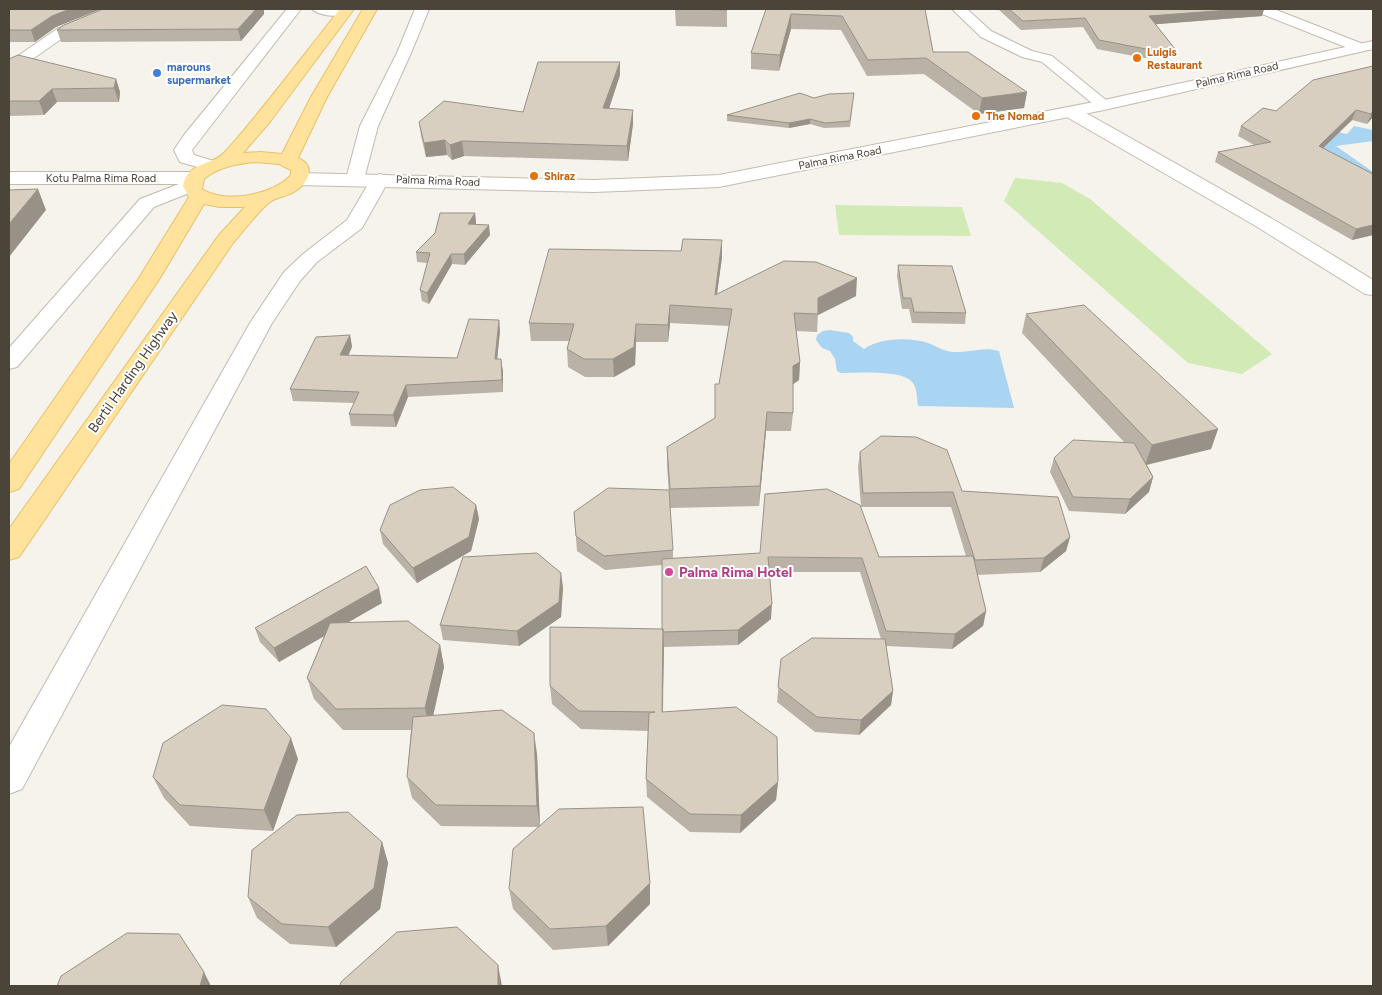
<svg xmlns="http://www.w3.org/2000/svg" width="1382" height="995" font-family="Figtree,sans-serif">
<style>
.green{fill:#d2eab5}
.water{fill:#a9d4f2}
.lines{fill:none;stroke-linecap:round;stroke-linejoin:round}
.minor-casing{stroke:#c2bbae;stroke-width:2}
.tertiary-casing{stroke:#c2bbae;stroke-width:2}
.primary-casing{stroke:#e6c16a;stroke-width:2}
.minor{fill:#fff;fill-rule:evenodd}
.tertiary{fill:#fff;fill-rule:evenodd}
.primary{fill:#ffe39c;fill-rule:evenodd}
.wall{fill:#bab2a6}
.shaded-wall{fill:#979187}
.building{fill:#d8cfc1;stroke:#979187}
.food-dot{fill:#e8710a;stroke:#fff;stroke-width:2}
.shop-dot{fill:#3f7fe0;stroke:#fff;stroke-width:2}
.hotel-dot{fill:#d1479c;stroke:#fff;stroke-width:2}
.labels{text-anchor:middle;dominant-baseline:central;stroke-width:4;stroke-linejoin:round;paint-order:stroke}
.far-food-label{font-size:11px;font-weight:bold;fill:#c56008;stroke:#fff;text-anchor:start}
.far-shop-label{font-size:11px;font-weight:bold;fill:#366cbe;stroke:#fff;text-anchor:start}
.far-street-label{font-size:11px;fill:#4b4439;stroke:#fff}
.street-label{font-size:14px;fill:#4b4439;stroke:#fff}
.hotel-label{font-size:14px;font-weight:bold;fill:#b23c85;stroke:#fff;text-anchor:start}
</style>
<rect width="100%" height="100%" fill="#f6f3ec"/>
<!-- green -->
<path class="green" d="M 1015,178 L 1062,183 L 1090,199 L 1272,354 L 1242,374 L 1188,363 L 1004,201 Z
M 835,205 L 962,207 L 971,236 L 839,235 Z"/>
<!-- water -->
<path class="water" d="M 1354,126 L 1373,130 L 1373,141 L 1336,146 L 1373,172 L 1373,183 L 1296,143 L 1329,130 L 1347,134 Z
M 830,330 L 849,333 L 853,337 L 853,341 L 864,349 C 880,338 909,337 928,343 C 937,346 942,351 953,352 C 968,353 984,346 999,351 L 1014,408 L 918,406 C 917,399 917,388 913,383 C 904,369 857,373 841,373 L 837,371 L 835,359 L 830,351 L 822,348 L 816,340 L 817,335 L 823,331 Z"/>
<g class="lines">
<defs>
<path id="minor" d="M 105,9 L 123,9 L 121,12 L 67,35 L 14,72 L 9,74 L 9,62 L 57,29 Z
M 287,9 L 301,9 L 192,150 L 194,155 L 217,162 L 220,166 L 217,170 L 211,171 L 180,162 L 174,150 L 184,135 Z
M 312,9 L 348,9 L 351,12 C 345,19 318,16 312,9 Z
M 415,9 L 429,9 L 411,53 L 378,126 L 364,179 L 362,183 L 355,185 L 348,183 L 346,179 L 360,126 L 397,53 Z
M 952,9 L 967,9 L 991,31 L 1032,51 L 1052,56 L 1112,105 L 1110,108 L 1098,108 L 1042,62 L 1022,57 L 981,37 Z
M 1255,9 L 1274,9 L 1363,44 L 1365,47 L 1363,50 L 1353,50 L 1257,12 Z
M 1071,107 L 1077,108 C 1177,164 1276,219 1373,280 L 1373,295 L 1365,294 L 1254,225 L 1065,116 L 1063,112 L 1065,108 Z
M 380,174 L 387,176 L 389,180 L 362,228 L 317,262 L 300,281 L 272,323 L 22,789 L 9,794 L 9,747 L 250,323 L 284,272 L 303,254 L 347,220 L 373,176 Z
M 192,179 L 199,181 L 201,185 L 199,189 L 154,207 L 17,367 L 9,369 L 9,348 L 140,199 Z"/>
<path id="tertiary" d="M 1373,41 L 1373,49 L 1104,110 L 719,187 L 594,192 L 298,185 L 291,183 L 289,179 L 291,175 L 298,173 L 594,180 L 719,175 L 1104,100 Z
M 9,172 L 194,172 L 201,174 L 203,178 L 201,182 L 194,184 L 9,184 Z"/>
<path id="primary" d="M 340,9 L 354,9 L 269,123 L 243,153 L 261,152 L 282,154 L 311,97 L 363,9 L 377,9 L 327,97 L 298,158 C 318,167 307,185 292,193 C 285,197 276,197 270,202 C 259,210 243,232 233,243 L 19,557 L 9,560 L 9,529 L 219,235 L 245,207 L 220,207 L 204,204 L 160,278 L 19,489 L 9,492 L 9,464 L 139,278 L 189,197 L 183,186 C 187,162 212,166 225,152 C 266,106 302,57 340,9 ZM 254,162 L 279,164 L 291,170 L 291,175 C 274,195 224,204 202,189 L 204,179 C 218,167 237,164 254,162 Z"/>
</defs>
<!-- minor casing -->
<use href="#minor" class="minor-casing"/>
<!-- tertiary casing -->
<use href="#tertiary" class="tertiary-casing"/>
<!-- primary casing -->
<use href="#primary" class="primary-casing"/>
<!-- minor -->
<use href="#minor" class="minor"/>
<!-- tertiary -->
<use href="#tertiary" class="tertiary"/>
<!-- primary -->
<use href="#primary" class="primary"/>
</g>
<!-- wall -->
<path class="wall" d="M 9,9 L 101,9 L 56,27 L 35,42 L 9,42 Z
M 675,9 L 727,9 L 727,27 L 676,26 Z
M 766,9 L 925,9 L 933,52 L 1027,92 L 1024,108 L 979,114 L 924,74 L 867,76 L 841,30 L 791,29 L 779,71 L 751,69 L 751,53 Z
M 998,9 L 1264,9 L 1262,16 L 1155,24 L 1175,49 L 1172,58 L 1144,58 L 1097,49 L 1083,27 L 1021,30 Z
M 264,14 L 241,41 L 61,42 L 57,30 Z
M 9,59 L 116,79 L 120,92 L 119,102 L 57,102 L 44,115 L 9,116 Z
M 620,62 L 620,75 L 609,109 L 633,124 L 628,161 L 464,156 L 452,160 L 447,155 L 426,157 L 421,136 L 419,122 L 523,112 Z
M 1373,66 L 1373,117 L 1367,124 L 1352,120 L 1323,148 L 1373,174 L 1373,235 L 1352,240 L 1215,162 L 1218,152 L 1254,145 L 1238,136 L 1241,126 L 1276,111 Z
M 854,93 L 850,127 L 824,128 L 810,124 L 789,128 L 727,121 L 727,115 L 814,98 Z
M 475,213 L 476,223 L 476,224 L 490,235 L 465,265 L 452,264 L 429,304 L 422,301 L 420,290 L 427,263 L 417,262 L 416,252 Z
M 722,257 L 717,294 L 856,296 L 818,315 L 817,332 L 796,331 L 800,362 L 799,380 L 793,384 L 793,413 L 791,431 L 766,431 L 759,506 L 670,508 L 667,466 L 667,447 L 715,418 L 719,384 L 729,326 L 670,323 L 668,342 L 636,342 L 635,365 L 614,377 L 585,377 L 568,367 L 567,349 L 569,341 L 531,341 L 529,323 Z
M 898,265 L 966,313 L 965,324 L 912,323 L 909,309 L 902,309 L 897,276 Z
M 1026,314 L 1218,429 L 1211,449 L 1147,465 L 1153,477 L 1149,492 L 1125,514 L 1069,511 L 1050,472 L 1054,458 L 1124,442 L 1022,333 Z
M 499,320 L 500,331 L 497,359 L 503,371 L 503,392 L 408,397 L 396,427 L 351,426 L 349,414 L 354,403 L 293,401 L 290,389 L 350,335 L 352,347 L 348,356 L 457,358 Z
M 860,452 L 962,491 L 1070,537 L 1066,551 L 1040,572 L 977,575 L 986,611 L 983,626 L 952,649 L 886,646 L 893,691 L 891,705 L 859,735 L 815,732 L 777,702 L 781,659 L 881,639 L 860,572 L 770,572 L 771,619 L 738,645 L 664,647 L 663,712 L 778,782 L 776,800 L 740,833 L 690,832 L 647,797 L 646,779 L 648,731 L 581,729 L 552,704 L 550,686 L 662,629 L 662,565 L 605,570 L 577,551 L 574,512 L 673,550 L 673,558 L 966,556 L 951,507 L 861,507 L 858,467 Z
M 476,505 L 479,519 L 471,551 L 417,583 L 383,544 L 380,530 Z
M 563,587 L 561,617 L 519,646 L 443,640 L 440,625 Z
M 382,603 L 348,622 L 440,645 L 444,667 L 433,715 L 537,754 L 540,826 L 650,904 L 608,946 L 553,950 L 513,909 L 509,889 L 539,827 L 441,826 L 412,798 L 407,777 L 411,730 L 343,730 L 314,699 L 307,678 L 324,636 L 279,662 L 260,642 L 255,628 Z
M 298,759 L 273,831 L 190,826 L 164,798 L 153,777 Z
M 382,842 L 388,863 L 380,909 L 336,947 L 290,944 L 257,918 L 248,897 Z"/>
<!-- shaded-wall -->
<path class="shaded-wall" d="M 70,9 L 101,9 L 56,27 L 35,42 L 31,30 L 52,16 Z
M 256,9 L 264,9 L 264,14 L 241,41 L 238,29 Z
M 1242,9 L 1264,9 L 1262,16 L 1147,25 L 1149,16 Z
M 791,14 L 791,29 L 779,71 L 780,55 Z
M 620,62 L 620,75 L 604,123 L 603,108 Z
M 116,79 L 120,92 L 119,102 L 114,88 Z
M 52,89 L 57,102 L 44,115 L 39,101 Z
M 1027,92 L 1024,108 L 979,114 L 982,98 Z
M 633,110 L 633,124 L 628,161 L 627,146 Z
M 1356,110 L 1352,120 L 1315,156 L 1319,146 Z
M 1373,111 L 1373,117 L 1367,124 L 1371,114 Z
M 810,119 L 810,124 L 789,128 L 789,123 Z
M 445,140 L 447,155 L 426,157 L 424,143 Z
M 462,141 L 464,156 L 452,160 L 450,145 Z
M 38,189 L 46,210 L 9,257 L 9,224 Z
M 475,213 L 476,223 L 470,234 L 468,224 Z
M 489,225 L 490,235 L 465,265 L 464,254 Z
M 1373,225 L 1373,235 L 1352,240 L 1356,229 Z
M 722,240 L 722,257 L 715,308 L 715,295 Z
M 451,254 L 452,264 L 429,304 L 427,293 Z
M 857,278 L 856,296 L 818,315 L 818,298 Z
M 670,305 L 670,323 L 668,342 L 668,325 Z
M 499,320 L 500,331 L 496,370 L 495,359 Z
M 636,324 L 636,342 L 635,365 L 614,377 L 613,359 Z
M 350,335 L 352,347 L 343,367 L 340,355 Z
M 501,359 L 503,371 L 503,392 L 502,380 Z
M 800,362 L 799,380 L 792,385 L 793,366 Z
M 406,385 L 408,397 L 396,427 L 393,415 Z
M 767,412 L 766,431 L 759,506 L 760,486 Z
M 1218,429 L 1211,449 L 1145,465 L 1152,445 Z
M 1153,477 L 1149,492 L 1125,514 L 1130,499 Z
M 476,505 L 479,519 L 471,551 L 417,583 L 413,568 Z
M 1070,537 L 1066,551 L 1040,572 L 1044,558 Z
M 561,573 L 563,587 L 561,617 L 519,646 L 517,631 Z
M 379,588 L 382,603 L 279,662 L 274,648 Z
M 772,604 L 771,619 L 738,645 L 738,630 Z
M 986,611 L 983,626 L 952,649 L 955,634 Z
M 663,629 L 664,647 L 662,731 L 662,712 Z
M 440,645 L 444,667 L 430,730 L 425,708 Z
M 893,691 L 891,705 L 859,735 L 861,720 Z
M 534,733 L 537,754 L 540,827 L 537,806 Z
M 291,738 L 298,759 L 273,831 L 264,810 Z
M 778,782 L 776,800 L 740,833 L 741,815 Z
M 382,842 L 388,863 L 380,909 L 336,947 L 328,927 Z
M 650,883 L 650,904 L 608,946 L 606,926 Z
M 498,965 L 502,986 L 498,986 Z
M 204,972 L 211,986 L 200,986 Z"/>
<!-- building -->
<path class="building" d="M 9,9 L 70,9 L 52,16 L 31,30 L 9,30 Z
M 103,9 L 256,9 L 238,29 L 57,30 L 64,25 Z
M 694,9 L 727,9 L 727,10 Z
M 766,9 L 925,9 L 933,52 L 968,52 L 1027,92 L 982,98 L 926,58 L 868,60 L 842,16 L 791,14 L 780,55 L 751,53 Z
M 1009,9 L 1242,9 L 1149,16 L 1175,49 L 1146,49 L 1099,40 L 1085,18 L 1023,21 Z
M 18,55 L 116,79 L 114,88 L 52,89 L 39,101 L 9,101 L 9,59 Z
M 538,62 L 620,62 L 603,108 L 633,110 L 627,146 L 462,141 L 450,145 L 445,140 L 424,143 L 419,122 L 444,101 L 523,112 Z
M 1373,66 L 1373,111 L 1371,114 L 1356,110 L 1319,146 L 1373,174 L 1373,225 L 1356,229 L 1218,152 L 1271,142 L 1241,126 L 1263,108 L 1276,111 L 1313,80 Z
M 800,93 L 814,98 L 829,94 L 854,93 L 850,121 L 825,123 L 810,119 L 789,123 L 727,115 Z
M 38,189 L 9,224 L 9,190 Z
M 440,213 L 475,213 L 468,224 L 489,225 L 464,254 L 451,254 L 427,293 L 420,290 L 430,253 L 416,252 L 435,233 Z
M 683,239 L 722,240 L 715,295 L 784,261 L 816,262 L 857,278 L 818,298 L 818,314 L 794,313 L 800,362 L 793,366 L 793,413 L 767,412 L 760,486 L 670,489 L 667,447 L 715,418 L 715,384 L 719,384 L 732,309 L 670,305 L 668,325 L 636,324 L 634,347 L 613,359 L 584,359 L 567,349 L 574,324 L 529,323 L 549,249 L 681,251 Z
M 898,265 L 952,266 L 966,313 L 914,312 L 911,298 L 903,298 Z
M 1084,305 L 1218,429 L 1152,445 L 1026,314 Z
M 469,319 L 499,320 L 495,359 L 501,359 L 502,380 L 406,385 L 393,415 L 349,414 L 359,392 L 290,389 L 316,337 L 350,335 L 340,355 L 457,358 Z
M 881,436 L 916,437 L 947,450 L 962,491 L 1058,497 L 1070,537 L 1044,558 L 975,560 L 953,492 L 863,493 L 860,452 Z
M 1073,440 L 1134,443 L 1153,477 L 1130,499 L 1073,497 L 1054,458 Z
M 453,487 L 476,505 L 469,537 L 413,568 L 380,530 L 390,505 L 420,490 Z
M 608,488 L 669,490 L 673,550 L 604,556 L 576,536 L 574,512 Z
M 827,489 L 860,505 L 879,557 L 973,556 L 986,611 L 955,634 L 886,631 L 862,558 L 768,557 L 772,604 L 738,630 L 663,632 L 663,629 L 662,629 L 662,559 L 760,553 L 765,494 Z
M 537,553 L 561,573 L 559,602 L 517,631 L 440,625 L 463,557 Z
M 366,566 L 379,588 L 274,648 L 255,628 Z
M 408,621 L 440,645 L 425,708 L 336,709 L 307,678 L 330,623 Z
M 550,627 L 663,629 L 662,712 L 736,707 L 777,737 L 778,782 L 741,815 L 690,814 L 646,779 L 649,713 L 655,712 L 579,711 L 550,686 Z
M 812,638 L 885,639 L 893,691 L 861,720 L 817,717 L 778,687 L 781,659 Z
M 222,705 L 266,709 L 291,738 L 264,810 L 180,805 L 153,777 L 163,743 Z
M 502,710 L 534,733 L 537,806 L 436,805 L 407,777 L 413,717 Z
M 643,807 L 650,883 L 606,926 L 550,929 L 509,889 L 513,849 L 559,809 Z
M 348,812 L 382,842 L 374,888 L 328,927 L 282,924 L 248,897 L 252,850 L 297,815 Z
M 457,927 L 498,965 L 498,986 L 340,986 L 341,982 L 397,932 Z
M 127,933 L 179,934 L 204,972 L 200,986 L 57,986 L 61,976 Z"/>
<!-- markers -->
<g class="food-dot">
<circle cx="1137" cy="58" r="5"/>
<circle cx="976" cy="116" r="5"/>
<circle cx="534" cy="176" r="5"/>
</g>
<circle class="shop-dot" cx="157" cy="73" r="5"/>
<circle class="hotel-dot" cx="669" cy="572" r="5"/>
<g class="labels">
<!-- far-food labels -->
<g class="far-food-label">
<text x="1147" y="52">Luigis<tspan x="1147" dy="13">Restaurant</tspan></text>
<text x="986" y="116">The Nomad</text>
<text x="544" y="176">Shiraz</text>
</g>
<!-- far-shop labels -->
<g class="far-shop-label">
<text x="167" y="67">marouns<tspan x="167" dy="13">supermarket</tspan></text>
</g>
<!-- far-street labels -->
<g class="far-street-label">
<text transform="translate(1237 75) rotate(-13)">Palma Rima Road</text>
<text transform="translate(840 158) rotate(-11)">Palma Rima Road</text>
<text x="101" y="178">Kotu Palma Rima Road</text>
<text transform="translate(438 181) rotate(2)">Palma Rima Road</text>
</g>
<!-- street labels -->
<g class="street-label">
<text transform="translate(133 372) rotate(-55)">Bertil Harding Highway</text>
</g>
<!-- hotel labels -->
<g class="hotel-label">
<text x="679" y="572">Palma Rima Hotel</text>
</g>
</g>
<!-- border -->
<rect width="1382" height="995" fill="none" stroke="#4b4439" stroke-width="20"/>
</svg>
